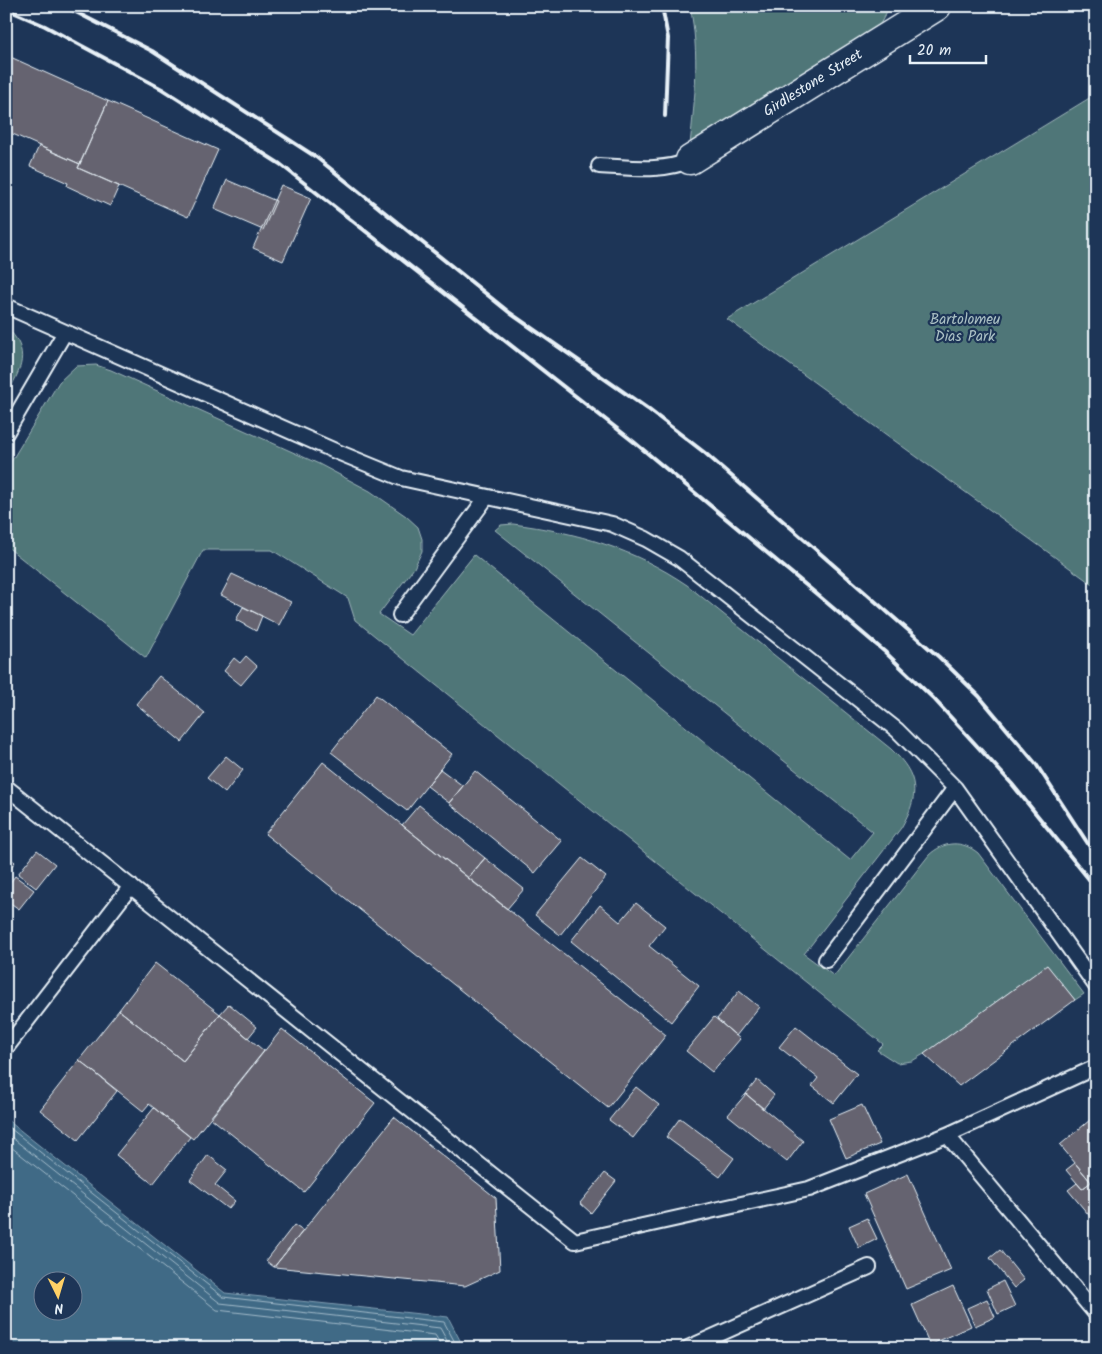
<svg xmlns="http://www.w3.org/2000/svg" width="1102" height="1354" font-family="Kalam,sans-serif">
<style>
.green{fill:#507678;stroke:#9cb4b8}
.water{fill:#3f6a86;stroke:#83a0b4;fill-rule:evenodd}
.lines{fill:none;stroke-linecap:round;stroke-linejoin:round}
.shore{stroke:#a4bbca;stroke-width:1}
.building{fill:#65646f;stroke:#e8f1f8}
.service-casing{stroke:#e8f1f8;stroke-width:18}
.minor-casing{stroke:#e8f1f8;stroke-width:31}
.service{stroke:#1d3557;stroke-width:14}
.minor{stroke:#1d3557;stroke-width:28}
.rail{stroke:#e8f1f8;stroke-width:4}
.labels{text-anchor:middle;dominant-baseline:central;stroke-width:4.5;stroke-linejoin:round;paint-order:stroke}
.street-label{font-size:15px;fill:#e8f1f8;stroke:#1d3557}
.park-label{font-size:15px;fill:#abc0c5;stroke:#1d3557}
</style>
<rect width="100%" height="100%" fill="#1d3557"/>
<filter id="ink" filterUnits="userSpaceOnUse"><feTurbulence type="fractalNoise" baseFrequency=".02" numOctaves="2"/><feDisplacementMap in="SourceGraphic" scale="10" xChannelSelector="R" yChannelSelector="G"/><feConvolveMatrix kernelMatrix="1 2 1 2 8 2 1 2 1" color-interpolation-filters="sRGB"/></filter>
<g filter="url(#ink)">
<!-- green -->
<path class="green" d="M 690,6 L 890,6 L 879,26 L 690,145 C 695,97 700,55 690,6 Z
M 1096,94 L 1096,587 L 727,319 Z
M 6,327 C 32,351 21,370 6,395 Z
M 96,365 L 111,370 L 319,464 L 370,491 L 406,516 L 418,527 L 422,539 L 422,551 L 414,568 L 379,614 L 410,635 L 474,555 L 850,860 L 873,832 L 495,530 L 501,525 L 513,524 C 577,532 634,549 687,585 L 891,749 C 919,775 920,795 901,828 L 804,954 L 834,976 L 929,855 C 944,841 962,840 978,853 L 1084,994 L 1075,1000 L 1047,965 L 924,1054 L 912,1061 L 897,1063 L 877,1050 L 883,1044 L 355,620 L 348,598 L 272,550 L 203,550 L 146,658 L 6,546 L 6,470 L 59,382 L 76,366 Z"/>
<!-- water -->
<path class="water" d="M 6,1119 L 225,1293 L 448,1317 L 464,1348 L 6,1348 ZM 42,1282 L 72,1282 L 72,1312 L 42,1312 Z"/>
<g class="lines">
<!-- shore -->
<path class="shore" d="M 6,1125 L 223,1297 L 444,1322 L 458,1348
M 6,1133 L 220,1303 L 440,1328 L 451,1348
M 6,1143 L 217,1310 L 435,1335 L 443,1348"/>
</g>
<!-- building -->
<path class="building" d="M 6,55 L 108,101 L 80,164 L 6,131 Z
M 108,101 L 218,150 L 188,217 L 78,168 Z
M 39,146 L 80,164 L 78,168 L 119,186 L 110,206 L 67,186 L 68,183 L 30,166 Z
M 227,180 L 276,201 L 263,230 L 214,209 Z
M 281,185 L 311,198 L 283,261 L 253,248 Z
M 232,574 L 291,602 L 279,625 L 221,595 Z
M 243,607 L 262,616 L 256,631 L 236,620 Z
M 246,656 L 257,666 L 241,685 L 224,671 L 234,658 L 240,663 Z
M 159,676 L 205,713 L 182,742 L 136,704 Z
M 376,695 L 452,754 L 407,811 L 331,752 Z
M 226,756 L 243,770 L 225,793 L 207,778 Z
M 323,762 L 666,1035 L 608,1108 L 265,834 Z
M 440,769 L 463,786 L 449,803 L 427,786 Z
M 475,771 L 562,841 L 535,873 L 449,803 Z
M 419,805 L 485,858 L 468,878 L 402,825 Z
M 37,850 L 55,864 L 36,888 L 18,874 Z
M 6,855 L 15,862 L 6,873 Z
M 485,858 L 524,889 L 507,909 L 468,878 Z
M 582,858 L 606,877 L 560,935 L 535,915 Z
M 15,876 L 34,890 L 19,909 L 6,900 L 6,888 Z
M 636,903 L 665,926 L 649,946 L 699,986 L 671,1022 L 571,941 L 600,905 L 620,922 Z
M 155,963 L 220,1014 L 183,1061 L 119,1010 Z
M 1047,965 L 1075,1000 L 959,1086 L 924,1054 Z
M 739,991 L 759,1007 L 736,1036 L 717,1019 Z
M 229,1004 L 257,1027 L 248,1038 L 220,1014 Z
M 119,1010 L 183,1061 L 220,1014 L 264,1051 L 193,1139 L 149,1104 L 143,1111 L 79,1060 Z
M 714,1017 L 740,1039 L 712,1072 L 686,1051 Z
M 796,1026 L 857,1074 L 834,1103 L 812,1086 L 818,1078 L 779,1047 Z
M 282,1029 L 375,1103 L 304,1192 L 211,1118 Z
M 79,1060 L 117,1091 L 78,1140 L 40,1110 Z
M 757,1080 L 774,1095 L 763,1109 L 746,1094 Z
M 636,1087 L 659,1105 L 633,1138 L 609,1120 Z
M 746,1094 L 803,1141 L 787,1162 L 728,1115 Z
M 862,1105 L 880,1144 L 846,1158 L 829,1119 Z
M 154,1108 L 190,1137 L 153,1184 L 116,1155 Z
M 1096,1115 L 1096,1188 L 1060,1145 Z
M 394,1117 L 496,1198 L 500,1270 L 465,1286 L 274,1267 Z
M 680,1118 L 734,1158 L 720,1177 L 666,1137 Z
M 208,1155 L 227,1170 L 215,1185 L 235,1201 L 228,1209 L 190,1180 Z
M 1075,1163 L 1091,1182 L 1082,1189 L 1066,1170 Z
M 605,1173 L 616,1181 L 591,1213 L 580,1203 Z
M 908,1174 L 951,1270 L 906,1289 L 864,1194 Z
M 1091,1182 L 1096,1188 L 1096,1217 L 1093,1220 L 1068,1190 L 1077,1183 L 1082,1189 Z
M 867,1218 L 877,1239 L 859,1248 L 849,1226 Z
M 294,1225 L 303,1231 L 274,1267 L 266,1261 Z
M 1000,1250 L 1024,1280 L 1014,1288 L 990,1258 Z
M 1003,1281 L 1015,1306 L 998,1314 L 987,1289 Z
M 953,1286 L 971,1326 L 930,1345 L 912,1305 Z
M 987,1299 L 995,1317 L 975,1326 L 967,1308 Z"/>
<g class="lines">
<defs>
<path id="service" d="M 599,166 C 628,167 662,173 690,160
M 6,306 L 335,451 L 401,478 L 612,524 L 646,539 L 679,558 L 897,730 L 955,788 L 1096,986
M 6,433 L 65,332
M 400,615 L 486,498
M 6,787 L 575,1241 L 809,1189 L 947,1135 L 1096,1067
M 826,960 L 955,788
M 6,1048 L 131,886
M 947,1135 L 1096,1314
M 688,1348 L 869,1267"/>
<g id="minor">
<path id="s1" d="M 690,160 L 937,6"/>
</g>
</defs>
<!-- service casing -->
<use href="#service" class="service-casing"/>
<!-- minor casing -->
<use href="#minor" class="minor-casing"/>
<!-- service -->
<use href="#service" class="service"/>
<!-- minor -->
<use href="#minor" class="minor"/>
<!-- rail -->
<path class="rail" d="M 64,6 L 152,51 L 316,157 L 510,313 L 648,409 L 705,453 L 939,657 L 979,696 L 1036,764 L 1096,856
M 662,6 L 668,38 L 665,116
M 6,9 L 45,26 L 162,89 L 280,164 L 634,442 L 819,596 L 885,652 L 933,698 L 1012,784 L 1096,888"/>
</g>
</g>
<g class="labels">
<!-- street labels -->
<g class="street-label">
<text stroke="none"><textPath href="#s1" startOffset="145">Girdlestone Street</textPath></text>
</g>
<!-- park labels -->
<g class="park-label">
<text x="965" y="320">Bartolomeu<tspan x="965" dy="17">Dias Park</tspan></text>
</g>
</g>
<!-- margin -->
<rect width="1102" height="1354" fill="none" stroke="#1d3557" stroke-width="25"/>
<rect x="12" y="12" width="1077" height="1329" fill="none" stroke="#e8f1f8" stroke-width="2" filter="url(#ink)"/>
<!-- north arrow -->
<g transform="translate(58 1296) rotate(175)"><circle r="24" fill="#1d3557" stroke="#6e8097"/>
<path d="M0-4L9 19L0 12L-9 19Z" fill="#ffd166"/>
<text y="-8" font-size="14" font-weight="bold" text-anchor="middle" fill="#e8f1f8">N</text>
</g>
<!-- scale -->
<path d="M910 55v8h76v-8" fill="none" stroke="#e8f1f8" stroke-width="2.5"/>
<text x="917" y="55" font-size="15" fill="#e8f1f8" stroke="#1d3557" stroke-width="4" paint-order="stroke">20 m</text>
</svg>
